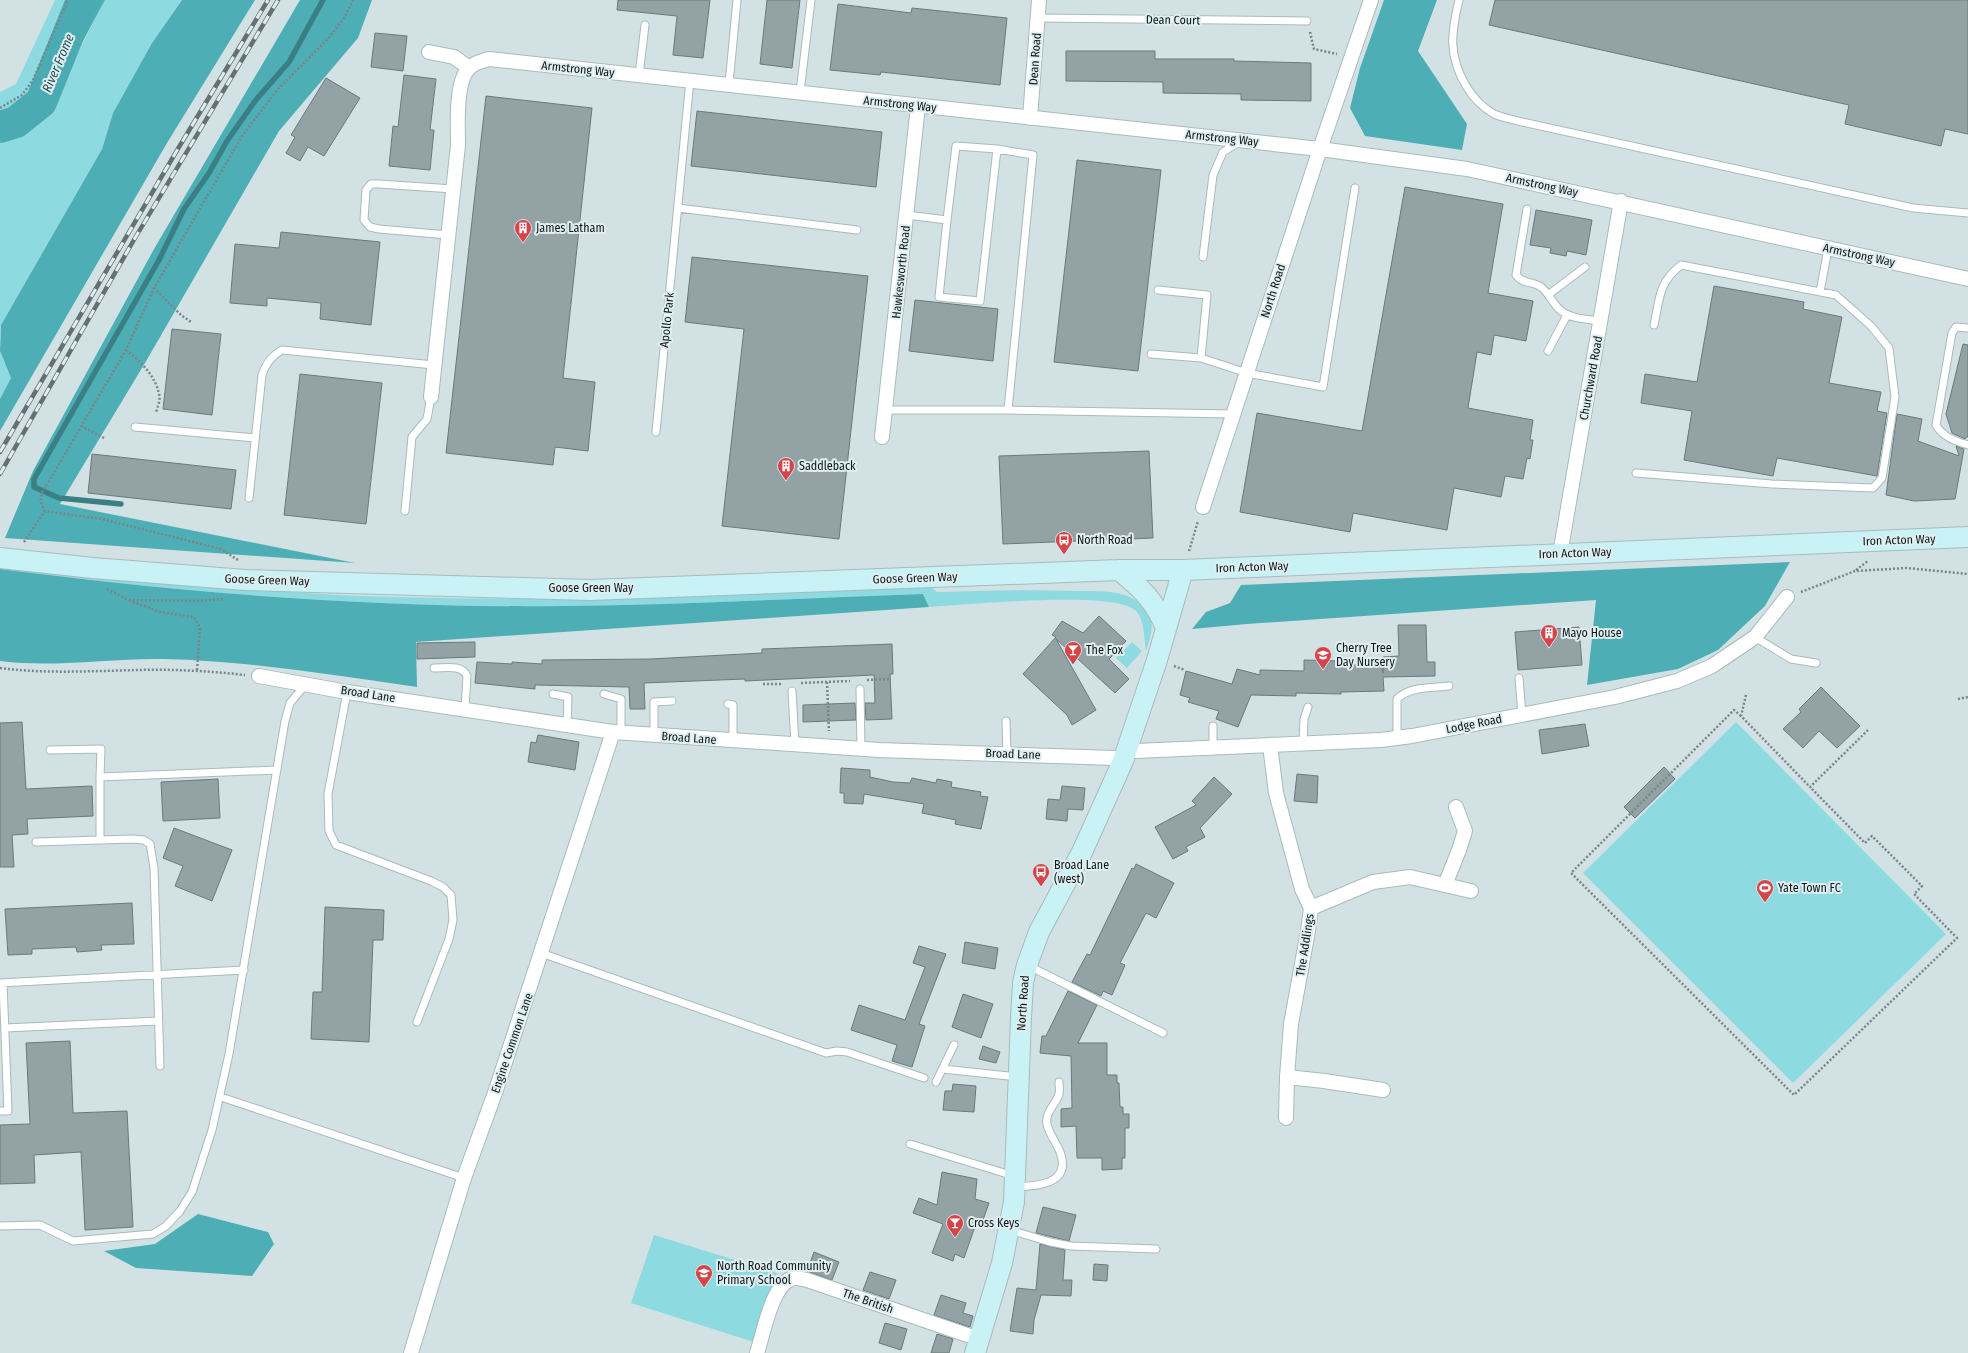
<svg xmlns="http://www.w3.org/2000/svg" width="1968" height="1353" font-family="'Fira Sans Condensed',sans-serif">
<style>
.green{fill:#8edae1}
.forest{fill:#4eaeb6}
.lines{fill:none;stroke-linecap:round;stroke-linejoin:round}
.stream{stroke:#3a7f84;stroke-width:5.5}
.river{stroke:#4babb3;stroke-width:32}
.building{fill:#93a3a5;stroke:#6a797b}
.lane-casing{stroke:#aababb;stroke-width:9}
.street-casing{stroke:#aababb;stroke-width:16}
.secondary-casing{stroke:#aababb;stroke-width:22}
.path{stroke:#7a8587;stroke-width:2.5;stroke-dasharray:2 2;stroke-linecap:butt}
.lane{stroke:#fff;stroke-width:7}
.street{stroke:#fff;stroke-width:14}
.secondary{stroke:#c8f2f6;stroke-width:20}
.rail-casing{stroke:#667072;stroke-width:4.5}
.rail{stroke:#dfeff1;stroke-width:3;stroke-dasharray:9;stroke-linecap:butt}
.labels{text-anchor:middle;dominant-baseline:central;stroke-width:4;stroke-linejoin:round;paint-order:stroke}
.street-label{font-size:12px;fill:#111718;stroke:#dfeff1}
.poi-label{font-size:12px;fill:#111718;stroke:#dfeff1;text-anchor:start}
.water-label{font-size:13px;font-style:italic;fill:#244f53;stroke:#dfeff1}
</style>
<rect width="100%" height="100%" fill="#d2e2e4"/>
<!-- green -->
<path class="green" d="M 55,0 L 78,0 C 58,38 55,91 18,117 C 13,120 5,121 0,123 L 0,92 L 16,84 Z
M 105,0 L 182,0 L 152,43 L 113,113 L 102,149 L 1,325 L 0,337 L 0,139 C 41,118 53,101 66,58 L 76,56 Z
M 0,351 L 11,378 L 0,399 Z
M 0,564 C 132,578 264,594 397,597 C 575,602 753,595 931,587 L 937,592 C 983,591 1028,589 1074,591 C 1090,591 1109,590 1125,595 C 1133,598 1143,604 1147,611 C 1156,624 1150,638 1146,651 C 1144,639 1145,619 1135,610 C 1112,590 965,605 929,607 L 923,594 C 802,598 682,605 561,606 C 374,608 185,593 0,569 Z
M 1132,642 L 1142,651 L 1127,668 L 1116,658 Z
M 1736,722 L 1946,934 L 1793,1083 L 1583,873 Z
M 654,1235 L 777,1273 L 754,1342 L 631,1303 Z"/>
<!-- forest -->
<path class="forest" d="M 90,0 L 105,0 L 75,56 L 66,58 L 68,48 Z
M 182,0 L 255,0 L 167,143 L 0,431 L 0,399 L 11,378 L 0,351 L 1,325 L 102,149 L 113,113 L 152,43 Z
M 300,0 L 372,0 L 358,38 L 279,131 L 145,363 L 60,504 L 355,563 L 5,538 L 33,471 L 154,249 Z
M 1384,0 L 1437,0 L 1418,51 L 1467,124 L 1462,150 L 1365,136 L 1350,108 L 1360,68 Z
M 1790,562 L 1765,606 L 1718,650 L 1678,669 L 1587,685 L 1596,600 L 1247,624 L 1192,629 L 1206,612 L 1230,603 L 1241,585 Z
M 0,569 C 185,593 374,608 561,606 C 682,605 802,598 923,594 L 929,607 L 416,642 L 417,687 C 333,675 249,661 164,659 C 109,658 55,668 0,661 Z
M 198,1214 L 268,1232 L 274,1244 L 252,1276 L 136,1268 L 104,1251 L 155,1244 Z"/>
<g class="lines">
<!-- stream -->
<path class="stream" d="M 121,504 L 59,498 L 34,487 L 34,479 L 159,260 L 184,209 L 209,173 L 227,141 L 255,101 L 289,62 L 323,0"/>
<!-- river -->
<path class="river" d="M 0,127 L 16,122 L 41,102 L 79,8 L 84,0"/>
</g>
<!-- building -->
<path class="building" d="M 618,0 L 710,0 L 703,58 L 673,55 L 677,16 L 617,10 Z
M 767,0 L 800,0 L 792,68 L 760,64 Z
M 1495,0 L 1968,0 L 1968,134 L 1945,129 L 1941,146 L 1845,124 L 1849,105 L 1489,25 Z
M 838,4 L 911,13 L 912,8 L 1007,18 L 1000,85 L 881,72 L 880,75 L 830,70 Z
M 375,33 L 407,36 L 403,71 L 371,67 Z
M 1066,51 L 1155,51 L 1155,59 L 1234,59 L 1234,61 L 1311,63 L 1311,101 L 1241,100 L 1241,94 L 1163,93 L 1163,82 L 1066,81 Z
M 404,75 L 436,79 L 430,130 L 434,130 L 430,170 L 389,166 L 393,126 L 398,127 Z
M 326,78 L 360,98 L 324,156 L 308,147 L 300,161 L 286,153 L 295,137 L 291,135 Z
M 486,96 L 592,108 L 563,378 L 595,382 L 588,451 L 555,447 L 553,465 L 446,453 Z
M 697,111 L 882,132 L 876,187 L 691,166 Z
M 1077,160 L 1161,170 L 1138,371 L 1054,362 Z
M 1405,187 L 1503,204 L 1488,293 L 1533,301 L 1526,341 L 1494,335 L 1491,355 L 1477,352 L 1468,408 L 1533,420 L 1530,440 L 1533,440 L 1530,459 L 1527,458 L 1523,479 L 1505,476 L 1501,497 L 1454,488 L 1447,530 L 1353,513 L 1350,532 L 1240,512 L 1257,413 L 1362,431 Z
M 1536,210 L 1592,220 L 1586,255 L 1567,251 L 1566,256 L 1550,253 L 1551,248 L 1530,245 Z
M 281,232 L 380,242 L 371,325 L 320,319 L 321,303 L 267,298 L 267,306 L 230,303 L 235,244 L 279,248 Z
M 692,257 L 868,276 L 839,539 L 722,526 L 744,329 L 685,322 Z
M 1714,286 L 1804,302 L 1803,309 L 1842,317 L 1829,383 L 1881,392 L 1877,411 L 1887,413 L 1877,476 L 1777,458 L 1773,476 L 1684,460 L 1692,411 L 1641,403 L 1645,374 L 1697,382 Z
M 915,300 L 998,309 L 993,361 L 909,351 Z
M 172,329 L 221,334 L 212,415 L 163,409 Z
M 1963,344 L 1968,345 L 1968,437 L 1966,437 L 1965,439 L 1952,433 L 1946,414 Z
M 300,374 L 382,383 L 366,524 L 284,515 Z
M 1897,414 L 1922,419 L 1918,441 L 1959,456 L 1956,446 L 1964,449 L 1955,499 L 1914,501 L 1886,495 Z
M 1149,451 L 1153,538 L 1003,544 L 999,456 Z
M 92,454 L 236,470 L 231,509 L 88,493 Z
M 1099,616 L 1126,641 L 1109,659 L 1129,679 L 1115,693 L 1056,639 L 1096,710 L 1072,725 L 1067,715 L 1023,674 L 1056,637 L 1052,635 L 1062,621 L 1083,633 Z
M 1398,625 L 1426,625 L 1427,662 L 1435,662 L 1435,676 L 1383,677 L 1384,691 L 1341,692 L 1341,694 L 1296,693 L 1296,696 L 1251,695 L 1238,727 L 1216,719 L 1219,711 L 1188,702 L 1190,698 L 1180,695 L 1186,671 L 1232,684 L 1237,669 L 1260,675 L 1260,670 L 1304,671 L 1304,660 L 1342,661 L 1341,665 L 1382,665 L 1383,673 L 1383,657 L 1399,656 Z
M 1579,627 L 1582,665 L 1518,670 L 1515,632 Z
M 475,642 L 475,657 L 417,659 L 417,643 Z
M 892,644 L 893,674 L 890,674 L 892,719 L 866,720 L 865,703 L 875,703 L 874,675 L 745,681 L 745,679 L 644,683 L 645,709 L 630,709 L 629,687 L 535,685 L 535,689 L 475,683 L 477,662 L 512,664 L 512,662 L 542,664 L 542,660 L 651,659 L 762,653 L 762,649 Z
M 1821,687 L 1860,726 L 1837,748 L 1819,731 L 1803,748 L 1783,729 L 1801,712 L 1799,709 Z
M 855,703 L 856,720 L 803,722 L 803,705 Z
M 22,722 L 26,789 L 92,786 L 93,816 L 27,819 L 28,834 L 12,835 L 14,867 L 0,867 L 0,723 Z
M 1585,724 L 1589,746 L 1542,754 L 1539,730 Z
M 538,735 L 579,742 L 575,770 L 528,762 L 531,742 L 536,743 Z
M 1664,767 L 1675,779 L 1635,818 L 1624,807 Z
M 841,768 L 870,770 L 870,777 L 893,782 L 910,783 L 912,778 L 936,783 L 937,779 L 952,782 L 951,787 L 981,792 L 980,796 L 988,797 L 981,829 L 955,824 L 956,820 L 922,813 L 924,804 L 864,794 L 863,804 L 844,803 L 844,793 L 840,793 Z
M 1297,774 L 1318,776 L 1317,803 L 1294,801 Z
M 1214,777 L 1232,794 L 1200,828 L 1205,837 L 1186,847 L 1188,851 L 1173,859 L 1155,827 L 1196,805 L 1192,801 Z
M 218,779 L 220,818 L 163,821 L 161,782 Z
M 1062,786 L 1085,788 L 1083,810 L 1068,809 L 1067,821 L 1046,819 L 1048,799 L 1060,800 Z
M 174,828 L 232,850 L 212,901 L 175,886 L 183,866 L 163,858 Z
M 1136,864 L 1174,883 L 1156,918 L 1146,913 L 1120,963 L 1125,965 L 1112,995 L 1103,991 L 1101,996 L 1072,982 L 1087,954 L 1090,955 L 1132,868 L 1134,869 Z
M 132,903 L 134,944 L 101,945 L 102,950 L 77,952 L 76,947 L 32,949 L 32,954 L 8,955 L 5,909 Z
M 325,907 L 384,910 L 383,940 L 373,940 L 369,1042 L 311,1039 L 313,992 L 322,992 Z
M 965,942 L 998,948 L 995,969 L 962,963 Z
M 919,946 L 946,954 L 919,1024 L 925,1026 L 912,1067 L 892,1061 L 897,1045 L 851,1030 L 859,1005 L 905,1020 L 925,967 L 913,963 Z
M 1068,991 L 1097,1005 L 1078,1043 L 1107,1043 L 1107,1075 L 1117,1075 L 1117,1083 L 1119,1083 L 1120,1107 L 1123,1107 L 1123,1114 L 1129,1114 L 1129,1128 L 1125,1128 L 1125,1158 L 1122,1158 L 1122,1169 L 1102,1170 L 1102,1158 L 1077,1158 L 1076,1126 L 1061,1127 L 1061,1109 L 1072,1108 L 1071,1056 L 1040,1053 L 1042,1036 L 1046,1036 Z
M 963,994 L 993,1004 L 981,1038 L 952,1027 Z
M 70,1041 L 73,1113 L 127,1111 L 133,1227 L 85,1230 L 81,1152 L 34,1155 L 35,1183 L 0,1184 L 0,1125 L 30,1124 L 26,1043 Z
M 983,1046 L 1000,1052 L 996,1063 L 979,1059 Z
M 953,1084 L 976,1086 L 974,1112 L 943,1110 L 945,1091 L 952,1091 Z
M 942,1172 L 977,1179 L 975,1199 L 989,1203 L 983,1220 L 978,1218 L 964,1258 L 955,1254 L 953,1261 L 932,1253 L 943,1224 L 913,1213 L 919,1198 L 937,1205 Z
M 1043,1207 L 1076,1215 L 1069,1241 L 1036,1233 Z
M 1040,1244 L 1065,1250 L 1063,1280 L 1072,1280 L 1071,1296 L 1041,1295 L 1034,1320 L 1033,1334 L 1010,1331 L 1017,1288 L 1036,1290 Z
M 814,1252 L 839,1262 L 832,1280 L 807,1271 Z
M 1094,1264 L 1108,1265 L 1107,1281 L 1093,1280 Z
M 870,1272 L 896,1280 L 889,1299 L 863,1290 Z
M 941,1295 L 966,1303 L 963,1313 L 973,1316 L 970,1327 L 934,1315 Z
M 885,1323 L 907,1329 L 901,1350 L 879,1343 Z
M 937,1334 L 953,1339 L 949,1353 L 931,1353 Z"/>
<g class="lines">
<defs>
<path id="lane" d="M 1459,0 C 1451,33 1448,55 1466,86 C 1473,98 1482,107 1494,114 C 1501,117 1510,119 1518,121 L 1913,208 L 1968,213
M 1038,18 L 1307,21
M 639,75 L 645,25
M 729,84 L 737,0
M 800,92 L 811,0
M 997,149 L 1033,155 L 1008,410
M 678,208 L 857,230
M 1527,209 L 1516,275 C 1522,284 1532,281 1541,287 C 1548,292 1552,302 1559,309 C 1569,319 1587,319 1601,321
M 907,215 L 947,220 L 939,297 L 980,301 L 997,149 L 956,146 L 947,220
M 448,235 L 379,229 L 370,227 L 364,220 L 366,190 L 371,184 L 379,184 L 453,189
M 1203,257 L 1213,175 L 1223,152 L 1239,142
M 1158,290 L 1207,295 L 1201,358
M 1820,292 L 1828,249
M 1548,295 L 1585,267
M 1968,328 L 1956,327 L 1952,333 L 1936,425 C 1943,437 1955,441 1968,445
M 1548,351 L 1567,315
M 1151,354 L 1201,358 L 1247,373 L 1323,387 L 1355,188
M 886,410 L 1008,410 L 1233,414
M 135,427 L 255,438
M 656,432 L 690,80
M 1636,473 L 1772,484 L 1873,488 L 1882,478 L 1895,397 L 1889,348 L 1871,326 L 1836,295 L 1681,265 C 1658,283 1660,298 1654,325
M 249,498 L 262,375 C 266,364 271,356 282,350 L 434,365
M 405,511 L 412,437 L 427,419 L 431,397
M 1755,637 L 1791,659 L 1816,663
M 434,668 C 445,668 462,664 467,676 L 465,709
M 1519,678 L 1522,715
M 860,689 L 861,749
M 792,691 L 795,745
M 347,692 L 328,794 L 329,831 L 336,845 L 431,881 L 443,887 L 451,895 L 453,920 L 449,939 L 417,1022
M 553,694 L 568,697 L 567,726
M 604,694 L 621,699 L 621,733
M 728,704 L 733,705 L 733,741
M 1006,721 L 1007,754
M 654,736 L 654,702 L 672,701
M 1397,738 L 1397,699 C 1410,686 1432,688 1449,686
M 1303,743 L 1304,719 L 1308,707
M 1213,748 L 1213,726
M 50,750 L 101,749 L 100,777
M 100,840 L 100,777 L 277,770
M 36,842 L 132,839 L 144,840 L 150,844 L 154,868 L 160,1066
M 541,953 L 826,1053 L 837,1051 L 847,1052 L 924,1078
M 1029,966 L 1163,1033
M 0,983 L 244,970
M 5,1028 L 158,1021
M 943,1069 L 1018,1077
M 936,1082 L 954,1045
M 221,1097 L 464,1178
M 0,1111 L 8,1111 L 3,983
M 910,1144 L 1014,1176
M 1016,1187 C 1035,1186 1070,1185 1061,1155 C 1058,1144 1049,1135 1047,1124 C 1045,1111 1056,1105 1059,1094 C 1060,1090 1059,1086 1059,1082
M 0,1226 L 40,1225 L 73,1241 L 153,1234 L 166,1226 L 180,1211 L 192,1192 L 212,1130 L 229,1054 L 285,721 L 290,703 L 306,684
M 1010,1230 L 1050,1242 L 1071,1246 L 1156,1249"/>
<path id="street" d="M 429,52 L 454,57 L 469,68
M 1030,118 L 1039,0
M 431,397 L 458,145 C 458,126 455,82 469,68 C 475,62 482,61 489,59 L 1320,149 L 1467,169 L 1968,279
M 882,437 L 918,106
M 1203,507 L 1320,149 L 1371,0
M 1560,554 L 1621,201
M 259,676 L 347,692 L 613,732 L 879,750 L 1114,758 L 1123,761
M 1270,745 L 1276,793 L 1302,889 L 1311,908 L 1308,931 L 1291,1024 L 1287,1077 L 1286,1118
M 1127,749 L 1136,751 L 1381,740 L 1412,736 L 1615,697 L 1677,681 L 1712,666 L 1755,637 L 1787,597
M 1445,885 L 1459,850 L 1465,831 L 1456,807
M 1311,908 L 1373,882 L 1410,877 L 1471,891
M 1287,1077 L 1324,1081 L 1383,1090
M 411,1353 L 464,1178 L 496,1090 L 613,732
M 757,1353 C 763,1335 772,1285 791,1279 C 795,1277 802,1279 807,1280 L 979,1339"/>
<path id="secondary" d="M 0,558 L 93,568 L 245,580 L 590,590 L 1119,570 L 1183,570 L 1968,537
M 1119,570 C 1142,589 1155,601 1166,628
M 975,1353 L 1002,1263 L 1014,1202 L 1021,1018 L 1023,983 L 1027,965 L 1039,932 L 1083,850 L 1123,761 L 1157,660 L 1183,570"/>
</defs>
<!-- lane casing -->
<use href="#lane" class="lane-casing"/>
<!-- street casing -->
<use href="#street" class="street-casing"/>
<!-- secondary casing -->
<use href="#secondary" class="secondary-casing"/>
<!-- path -->
<path class="path" d="M 1310,32 L 1314,49 L 1337,54
M 0,108 L 22,95 L 33,80 L 68,0
M 154,288 L 181,315 L 191,322
M 126,350 C 140,361 155,375 159,394 C 161,400 157,408 156,413
M 81,426 L 104,438
M 24,542 L 45,511
M 1189,551 L 1198,521
M 238,560 L 221,549 L 102,519 L 45,511 C 38,499 40,494 48,483 L 126,350 L 154,288 L 242,136 L 278,89 L 327,40 L 344,18 L 353,0
M 1856,570 L 1868,561
M 107,589 L 128,600
M 1801,592 L 1855,571 L 1907,568 L 1968,574
M 1174,666 L 1185,670
M 0,668 C 46,674 92,671 138,670 C 173,669 209,671 245,675
M 197,670 L 200,628 L 194,617 L 160,612 L 128,600 L 197,601 L 225,599
M 867,680 L 891,679
M 827,682 L 829,731
M 801,683 L 850,681
M 763,684 L 782,684
M 1746,695 L 1741,716 L 1810,787 L 1868,730
M 1958,699 L 1968,697
M 1741,716 L 1734,710 L 1571,873 L 1794,1095 L 1957,938 L 1914,894 L 1922,886 L 1872,836 L 1865,843 L 1810,787"/>
<!-- lane -->
<use href="#lane" class="lane"/>
<!-- street -->
<use href="#street" class="street"/>
<!-- secondary -->
<use href="#secondary" class="secondary"/>
<defs>
<path id="rail" d="M 0,452 L 179,147 L 268,0
M 0,474 L 135,238 L 278,0"/>
</defs>
<!-- rail casing -->
<use href="#rail" class="rail-casing"/>
<!-- rail -->
<use href="#rail" class="rail"/>
</g>
<!-- icons -->
<defs>
<symbol id="building-pin" viewBox="-11 -11 22 30"><path d="M0 17L-7.5 6A9.5 9.5 0 1 1 7.5 6Z" fill="#d44448" stroke="#dfeff1"/><path d="M-4-6H4V6H1V3H-1V6H-4ZM-2.5-4.3h1.7v1.8h-1.7ZM.8-4.3h1.7v1.8H.8ZM-2.5-1h1.7V.8h-1.7ZM.8-1h1.7V.8H.8Z" fill="#fff"/></symbol>
<symbol id="bus-pin" viewBox="-11 -11 22 30"><path d="M0 17L-7.5 6A9.5 9.5 0 1 1 7.5 6Z" fill="#d44448" stroke="#dfeff1"/><path d="M-5-6H5V4H4V6H2V4H-2V6H-4V4H-5ZM-3.5-4V0h7V-4ZM-3.5 1.2v1.5H-2V1.2ZM2 1.2v1.5H3.5V1.2Z" fill="#fff"/></symbol>
<symbol id="bar-pin" viewBox="-11 -11 22 30"><path d="M0 17L-7.5 6A9.5 9.5 0 1 1 7.5 6Z" fill="#d44448" stroke="#dfeff1"/><path d="M-6-5H6L.8 .8V4.5H3.5V6h-7V4.5H-.8V.8Z" fill="#fff"/></symbol>
<symbol id="school-pin" viewBox="-11 -11 22 30"><path d="M0 17L-7.5 6A9.5 9.5 0 1 1 7.5 6Z" fill="#d44448" stroke="#dfeff1"/><path d="M0-5L7-2L0 1L-7-2ZM-4 1L0 2.5L4 1V4Q0 6-4 4Z" fill="#fff"/></symbol>
<symbol id="stadium-pin" viewBox="-11 -11 22 30"><path d="M0 17L-7.5 6A9.5 9.5 0 1 1 7.5 6Z" fill="#d44448" stroke="#dfeff1"/><path d="M0-5a6.5 5 0 1 0 0 10a6.5 5 0 1 0 0-10ZM-3.5-1.8h7v3.6h-7Z" fill="#fff"/></symbol>
</defs>
<g fill-rule="evenodd">
<use href="#building-pin" x="513" y="218" width="20" height="27"/>
<use href="#building-pin" x="776" y="456" width="20" height="27"/>
<use href="#bus-pin" x="1054" y="530" width="20" height="27"/>
<use href="#building-pin" x="1539" y="623" width="20" height="27"/>
<use href="#bar-pin" x="1063" y="640" width="20" height="27"/>
<use href="#school-pin" x="1313" y="645" width="20" height="27"/>
<use href="#bus-pin" x="1031" y="862" width="20" height="27"/>
<use href="#stadium-pin" x="1755" y="878" width="20" height="27"/>
<use href="#bar-pin" x="945" y="1213" width="20" height="27"/>
<use href="#school-pin" x="694" y="1263" width="20" height="27"/>
</g>
<g class="labels">
<!-- street labels -->
<g class="street-label">
<text transform="translate(1173 20) rotate(1)">Dean Court</text>
<text transform="translate(1035 59) rotate(-86)">Dean Road</text>
<text transform="translate(578 69) rotate(6)">Armstrong Way</text>
<text transform="translate(900 104) rotate(6)">Armstrong Way</text>
<text transform="translate(1222 138) rotate(6)">Armstrong Way</text>
<text transform="translate(1542 185) rotate(12)">Armstrong Way</text>
<text transform="translate(1859 255) rotate(12)">Armstrong Way</text>
<text transform="translate(901 272) rotate(-84)">Hawkesworth Road</text>
<text transform="translate(1273 291) rotate(-72)">North Road</text>
<text transform="translate(667 320) rotate(-84)">Apollo Park</text>
<text transform="translate(1591 378) rotate(-80)">Churchward Road</text>
<text transform="translate(1899 540) rotate(-2)">Iron Acton Way</text>
<text transform="translate(1575 553) rotate(-2)">Iron Acton Way</text>
<text transform="translate(1252 567) rotate(-2)">Iron Acton Way</text>
<text transform="translate(915 578) rotate(-2)">Goose Green Way</text>
<text transform="translate(267 580) rotate(2)">Goose Green Way</text>
<text x="591" y="588">Goose Green Way</text>
<text transform="translate(368 694) rotate(9)">Broad Lane</text>
<text transform="translate(1474 724) rotate(-11)">Lodge Road</text>
<text transform="translate(689 738) rotate(4)">Broad Lane</text>
<text transform="translate(1013 754) rotate(2)">Broad Lane</text>
<text transform="translate(1305 945) rotate(-81)">The Addlings</text>
<text transform="translate(1023 1003) rotate(-86)">North Road</text>
<text transform="translate(512 1043) rotate(-71)">Engine Common Lane</text>
<text transform="translate(868 1301) rotate(19)">The British</text>
</g>
<!-- poi labels -->
<g class="poi-label">
<text x="536" y="228">James Latham</text>
<text x="799" y="466">Saddleback</text>
<text x="1077" y="540">North Road</text>
<text x="1562" y="633">Mayo House</text>
<text x="1336" y="648">Cherry Tree<tspan x="1336" dy="14">Day Nursery</tspan></text>
<text x="1086" y="650">The Fox</text>
<text x="1054" y="865">Broad Lane<tspan x="1054" dy="14">(west)</tspan></text>
<text x="1778" y="888">Yate Town FC</text>
<text x="968" y="1223">Cross Keys</text>
<text x="717" y="1266">North Road Community<tspan x="717" dy="14">Primary School</tspan></text>
</g>
<!-- water labels -->
<g class="water-label">
<text transform="translate(58 63) rotate(-67)">River Frome</text>
</g>
</g>
</svg>
